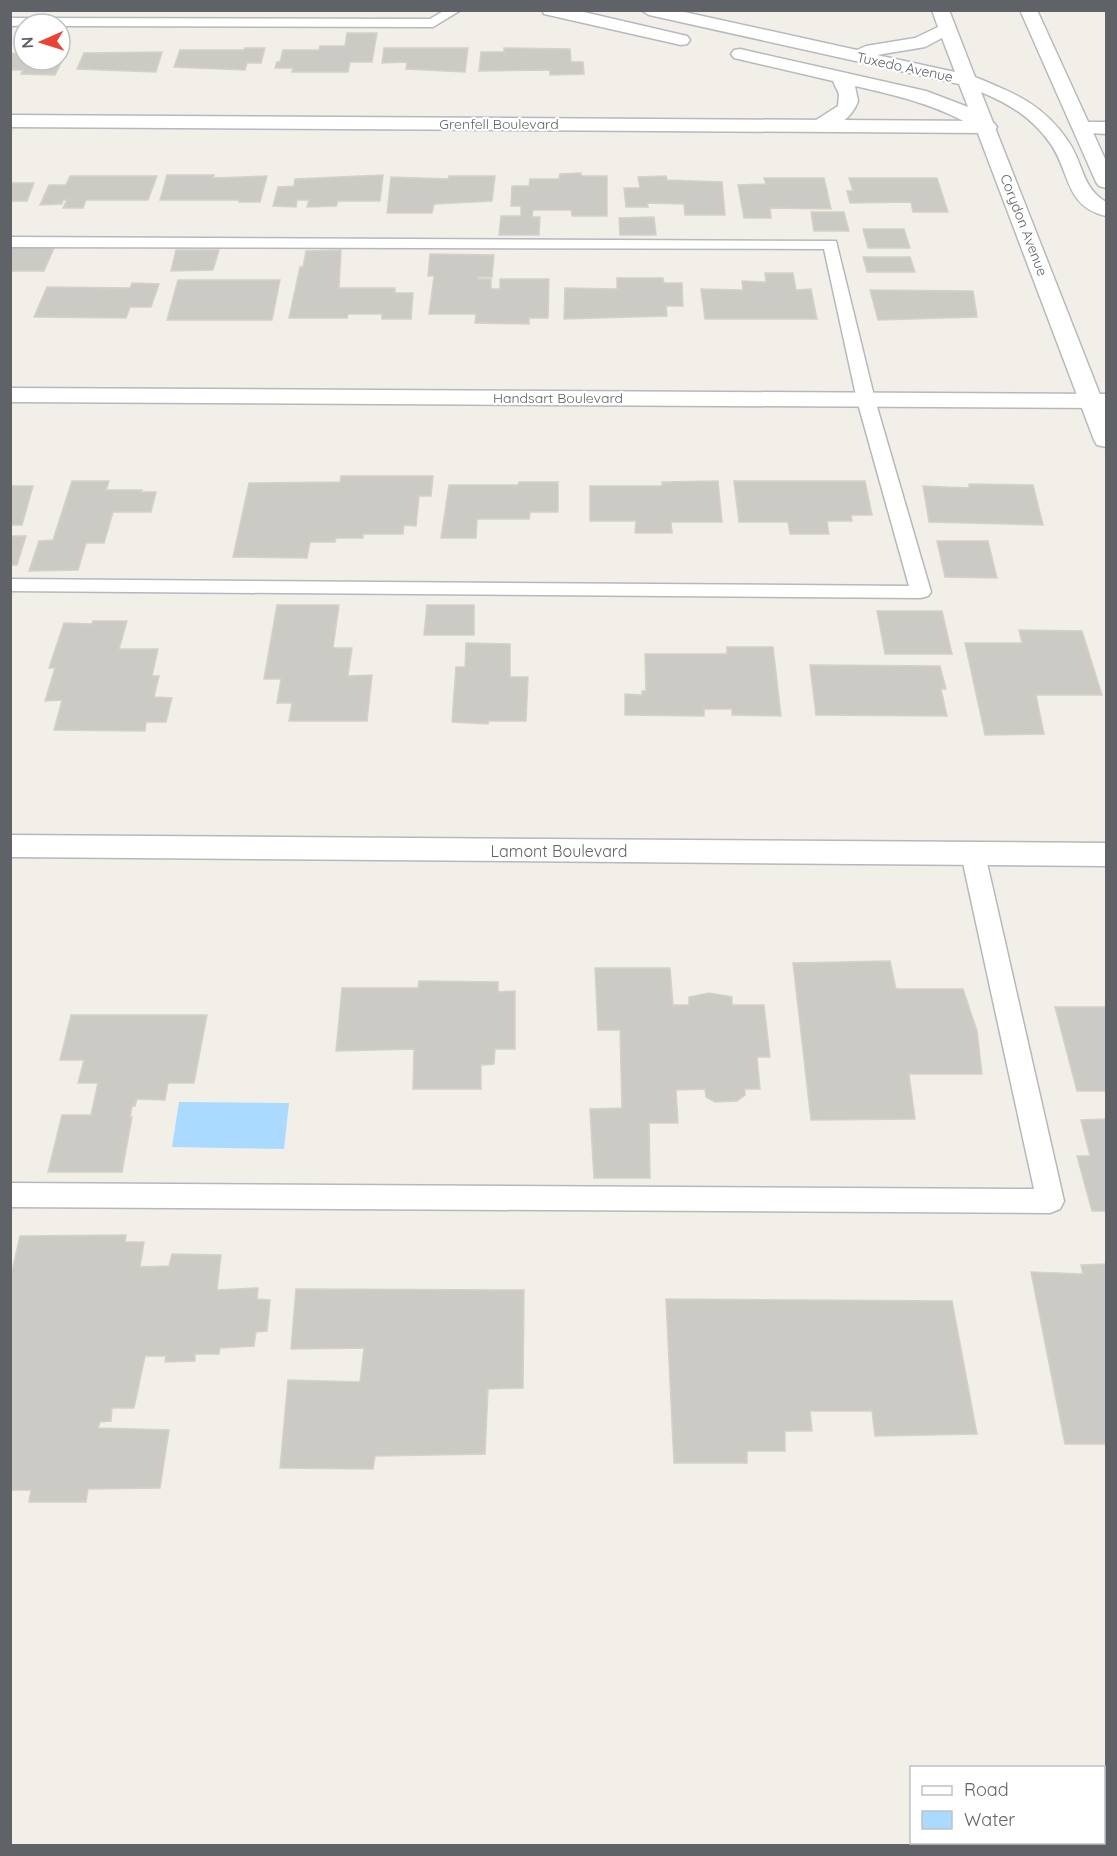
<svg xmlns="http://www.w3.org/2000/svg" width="1117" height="1856" font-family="Quicksand,sans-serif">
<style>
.water{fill:#aadaff}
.building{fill:#cccac5;stroke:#d6d1c6;stroke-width:1.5}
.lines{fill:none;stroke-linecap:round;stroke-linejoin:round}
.service-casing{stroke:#b5b8bc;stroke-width:3}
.minor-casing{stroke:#b5b8bc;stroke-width:3}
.secondary-casing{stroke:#b6babf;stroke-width:3}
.service{fill:#fff;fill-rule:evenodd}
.minor{fill:#fff;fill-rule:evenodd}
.secondary{fill:#fff;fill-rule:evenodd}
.labels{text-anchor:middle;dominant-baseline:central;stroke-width:4.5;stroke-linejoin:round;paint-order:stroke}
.far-street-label{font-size:14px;fill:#5f6368;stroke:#fff}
.street-label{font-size:16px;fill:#5f6368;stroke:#fff}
</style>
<rect width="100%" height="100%" fill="#f1efe8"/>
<!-- water -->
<path class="water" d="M 179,1102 L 289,1103 L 284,1149 L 172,1147 Z"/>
<!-- building -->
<path class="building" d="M 347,33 L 377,33 L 372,62 L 350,62 L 348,72 L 292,72 L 293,68 L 275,68 L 277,62 L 280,62 L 283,50 L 319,50 L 320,46 L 345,46 Z
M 245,48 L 265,48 L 261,63 L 247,63 L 245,70 L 174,67 L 180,50 L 244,50 Z
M 384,48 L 468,48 L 465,72 L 406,69 L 407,62 L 382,63 Z
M 504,48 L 570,49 L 571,62 L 583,62 L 584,74 L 550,75 L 550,70 L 479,71 L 481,52 L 504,52 Z
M 162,52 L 156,72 L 77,69 L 84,53 Z
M 10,53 L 24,54 L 24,60 L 60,60 L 60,55 L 65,55 L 55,75 L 21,74 L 23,70 L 10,70 Z
M 581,173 L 581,176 L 607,176 L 607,216 L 572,216 L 571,210 L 533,210 L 532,217 L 540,217 L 539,235 L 499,235 L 501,216 L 521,216 L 521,206 L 511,206 L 512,186 L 529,186 L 530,179 L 559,179 L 560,174 Z
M 167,175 L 214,175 L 213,178 L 267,176 L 260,202 L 239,202 L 239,200 L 160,200 Z
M 383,175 L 380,201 L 338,201 L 336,206 L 307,207 L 309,200 L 297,200 L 296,207 L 273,206 L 278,187 L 294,186 L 295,179 Z
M 70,176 L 157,176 L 148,200 L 86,200 L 83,208 L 63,208 L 67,200 L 63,200 L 62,204 L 40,205 L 49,185 L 66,185 Z
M 449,176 L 495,176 L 492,201 L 434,204 L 432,213 L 387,213 L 391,177 L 448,179 Z
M 666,176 L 667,180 L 722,182 L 725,215 L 685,215 L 684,204 L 647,203 L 648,207 L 626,207 L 624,188 L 640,188 L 638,177 Z
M 764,178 L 824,178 L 831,209 L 770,208 L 771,218 L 744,218 L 738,185 L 766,184 Z
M 849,178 L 937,178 L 948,212 L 913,212 L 911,202 L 850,203 L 847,191 L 853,191 Z
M 10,183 L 34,183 L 27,201 L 10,201 Z
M 811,212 L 844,212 L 849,231 L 814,231 Z
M 654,217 L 656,235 L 620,235 L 619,218 Z
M 863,229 L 904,229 L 910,248 L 868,248 Z
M 10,247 L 54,248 L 44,271 L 10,271 Z
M 176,250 L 219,250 L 213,270 L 171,271 Z
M 341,250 L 339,288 L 395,288 L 395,293 L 413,293 L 411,319 L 382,319 L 382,314 L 348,314 L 347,318 L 289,318 L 300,267 L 303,267 L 306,251 Z
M 430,254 L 494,255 L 492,277 L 478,277 L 478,279 L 491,279 L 491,289 L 500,289 L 500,279 L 549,279 L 548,318 L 529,318 L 529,324 L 475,323 L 476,314 L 429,314 L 434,276 L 428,276 Z
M 863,257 L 910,257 L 915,272 L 867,272 Z
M 765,273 L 793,273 L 796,290 L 811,289 L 817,319 L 705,319 L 701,289 L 743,290 L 742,281 L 766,282 Z
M 617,278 L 663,278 L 664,283 L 682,283 L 683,306 L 666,306 L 667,316 L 564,319 L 565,288 L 617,289 Z
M 178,280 L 280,280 L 272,320 L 167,320 Z
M 132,283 L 159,284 L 151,307 L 130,307 L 126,318 L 34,317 L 47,287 L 130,288 Z
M 870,290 L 973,291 L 977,317 L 878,320 Z
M 341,476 L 433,476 L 431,496 L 419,496 L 416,526 L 404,525 L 403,534 L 363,534 L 363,538 L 336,538 L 335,542 L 310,542 L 307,558 L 233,557 L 249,483 L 340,482 Z
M 72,481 L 109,481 L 106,490 L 142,490 L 141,492 L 156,492 L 151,512 L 113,512 L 104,543 L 86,543 L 78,570 L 29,571 L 39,541 L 53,540 Z
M 718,481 L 722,522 L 671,522 L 672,533 L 635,533 L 636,521 L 590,521 L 590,486 L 662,486 L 662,482 Z
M 734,481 L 865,481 L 872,515 L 851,515 L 852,521 L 827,521 L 829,534 L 790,534 L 788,522 L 739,522 Z
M 519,482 L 558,482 L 558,512 L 530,512 L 529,519 L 477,519 L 476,538 L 441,538 L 449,485 L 518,485 Z
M 969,484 L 1033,485 L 1043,525 L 929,522 L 923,486 L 969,488 Z
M 10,486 L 33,486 L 22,525 L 10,525 Z
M 10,536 L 26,536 L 17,565 L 10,565 Z
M 937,541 L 988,541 L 997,578 L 945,577 Z
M 277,605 L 339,605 L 333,648 L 352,648 L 348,676 L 372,675 L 367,721 L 289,721 L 292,703 L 277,703 L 281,679 L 264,679 Z
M 427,605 L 474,605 L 474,635 L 424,635 Z
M 877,611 L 942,611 L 952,654 L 885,654 Z
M 93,621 L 127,621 L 119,649 L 158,649 L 152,676 L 159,676 L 154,697 L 172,698 L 166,722 L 146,722 L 145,731 L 54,730 L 62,700 L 45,701 L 55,668 L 49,668 L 64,623 L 92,624 Z
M 1019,630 L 1082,631 L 1102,695 L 1036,695 L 1044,734 L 985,735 L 965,643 L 1022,643 Z
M 466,643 L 510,644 L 510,677 L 528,677 L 526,721 L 488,721 L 488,724 L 452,722 L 456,667 L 465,667 Z
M 727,647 L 773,647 L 781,716 L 732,715 L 732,709 L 704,709 L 704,716 L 625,715 L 625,694 L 642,695 L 642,691 L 646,691 L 645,654 L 727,654 Z
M 810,665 L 940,666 L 946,689 L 941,689 L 947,716 L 816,715 Z
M 890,961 L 896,989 L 963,989 L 977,1031 L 982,1074 L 909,1074 L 915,1119 L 811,1120 L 793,963 Z
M 595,968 L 670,968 L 673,1005 L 689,1005 L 689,997 L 709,993 L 732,997 L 732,1005 L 764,1005 L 770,1057 L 757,1057 L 760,1089 L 745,1089 L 745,1095 L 737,1101 L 715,1102 L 706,1097 L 705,1089 L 676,1090 L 678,1123 L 649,1123 L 650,1178 L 594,1178 L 590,1109 L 622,1108 L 620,1030 L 598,1030 Z
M 419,981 L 498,982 L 498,992 L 515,991 L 515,1049 L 495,1049 L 494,1064 L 481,1065 L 481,1089 L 413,1089 L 414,1049 L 336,1051 L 342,988 L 418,988 Z
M 1055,1007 L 1106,1007 L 1106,1091 L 1077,1091 Z
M 71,1015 L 207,1015 L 194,1083 L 168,1083 L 165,1100 L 137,1099 L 135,1106 L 132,1106 L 130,1117 L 132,1117 L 122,1172 L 48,1172 L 62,1115 L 91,1115 L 98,1083 L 78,1083 L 84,1060 L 60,1060 Z
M 1106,1119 L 1106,1211 L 1092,1211 L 1077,1156 L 1090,1156 L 1081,1120 Z
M 126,1235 L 125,1242 L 144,1242 L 140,1267 L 169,1266 L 172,1254 L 221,1255 L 217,1290 L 258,1288 L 257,1299 L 270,1300 L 267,1331 L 256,1332 L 254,1346 L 220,1348 L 219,1354 L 195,1354 L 195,1361 L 165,1362 L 166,1356 L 145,1356 L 134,1408 L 112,1408 L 111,1421 L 100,1422 L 98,1428 L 169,1430 L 160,1488 L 88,1489 L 86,1502 L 29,1502 L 31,1490 L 10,1490 L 10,1280 L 20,1236 Z
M 1106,1264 L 1106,1444 L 1065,1444 L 1031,1272 L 1083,1274 L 1081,1265 Z
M 296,1289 L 524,1290 L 523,1388 L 488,1389 L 485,1454 L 375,1456 L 373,1469 L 280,1468 L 288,1380 L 360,1382 L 364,1348 L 291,1349 Z
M 666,1299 L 952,1301 L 977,1434 L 875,1436 L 872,1411 L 810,1411 L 812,1431 L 785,1431 L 785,1451 L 747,1451 L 747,1463 L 674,1463 Z"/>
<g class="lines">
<defs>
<path id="service" d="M 445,10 L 461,10 L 433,27 L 60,26 L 60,24 L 10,26 L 10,18 L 430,19 Z
M 10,237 L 836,241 L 875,400 L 931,592 L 928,596 L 921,598 L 10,591 L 10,579 L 909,586 L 857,400 L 824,249 L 10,247 Z
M 973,846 L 981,848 L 985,854 L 1064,1201 L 1060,1209 L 1050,1213 L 10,1207 L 10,1183 L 1034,1189 L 961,854 L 965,848 Z"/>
<path id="minor" d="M 10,115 L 987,121 L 994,123 L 997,127 L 994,131 L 987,133 L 10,127 Z
M 1083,122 L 1106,122 L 1106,134 L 1076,132 L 1073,128 L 1076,124 Z
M 10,388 L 1106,394 L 1106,408 L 10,402 Z
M 10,835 L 1106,843 L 1106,866 L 10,857 Z"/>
<path id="secondary" d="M 542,10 L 575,10 L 687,36 L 690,40 L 687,44 L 681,45 L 544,14 Z
M 641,10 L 675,10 L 857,50 L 866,46 L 915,38 L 938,27 L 932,10 L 949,10 L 975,77 C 1014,93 1043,104 1068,141 C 1084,164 1081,187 1106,202 L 1106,216 C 1064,206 1071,172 1050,143 C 1032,118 1010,104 981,92 L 1106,410 L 1106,447 L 1097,445 L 1094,440 L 976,128 C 938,105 898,96 855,86 L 858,101 C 853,117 831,135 813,130 L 810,126 L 813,122 L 838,106 L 839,94 L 833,81 L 734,58 L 731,54 L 734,50 L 740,49 L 926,91 L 968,107 L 959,84 L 649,15 ZM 942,38 L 955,72 L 877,55 L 925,47 Z
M 1020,10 L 1037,10 L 1106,161 L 1106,188 L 1099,186 L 1096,182 Z"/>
</defs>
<!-- service casing -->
<use href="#service" class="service-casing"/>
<!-- minor casing -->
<use href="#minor" class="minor-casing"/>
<!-- secondary casing -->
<use href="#secondary" class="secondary-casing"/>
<!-- service -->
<use href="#service" class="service"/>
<!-- minor -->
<use href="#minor" class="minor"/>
<!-- secondary -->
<use href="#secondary" class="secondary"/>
</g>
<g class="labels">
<!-- far-street labels -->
<g class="far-street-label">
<text transform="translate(905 67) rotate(12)">Tuxedo Avenue</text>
<text x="499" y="124">Grenfell Boulevard</text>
<text transform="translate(1024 225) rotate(69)">Corydon Avenue</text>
<text x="558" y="398">Handsart Boulevard</text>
</g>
<!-- street labels -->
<g class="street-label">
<text x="559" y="851">Lamont Boulevard</text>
</g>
</g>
<!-- border -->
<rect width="1117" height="1856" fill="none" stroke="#5f6368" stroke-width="24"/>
<!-- legend -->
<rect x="910" y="1766" width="195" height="78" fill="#ffffff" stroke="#bfc1c3" stroke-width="1.5"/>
<rect x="922" y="1786" width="30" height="9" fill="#ffffff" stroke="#bfc1c3" stroke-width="1.5"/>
<text x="964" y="1796" font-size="18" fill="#5f6368">Road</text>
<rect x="922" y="1811" width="30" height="18" fill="#aadaff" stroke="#bfc1c3" stroke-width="1.5"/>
<text x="964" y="1826" font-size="18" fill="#5f6368">Water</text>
<!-- north arrow -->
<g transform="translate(42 42) rotate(267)"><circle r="28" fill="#ffffff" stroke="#bfc1c3" stroke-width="1.5"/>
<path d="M0-4.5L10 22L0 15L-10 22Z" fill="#ea4335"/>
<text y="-9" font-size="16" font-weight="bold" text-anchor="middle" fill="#5f6368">N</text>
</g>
</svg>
